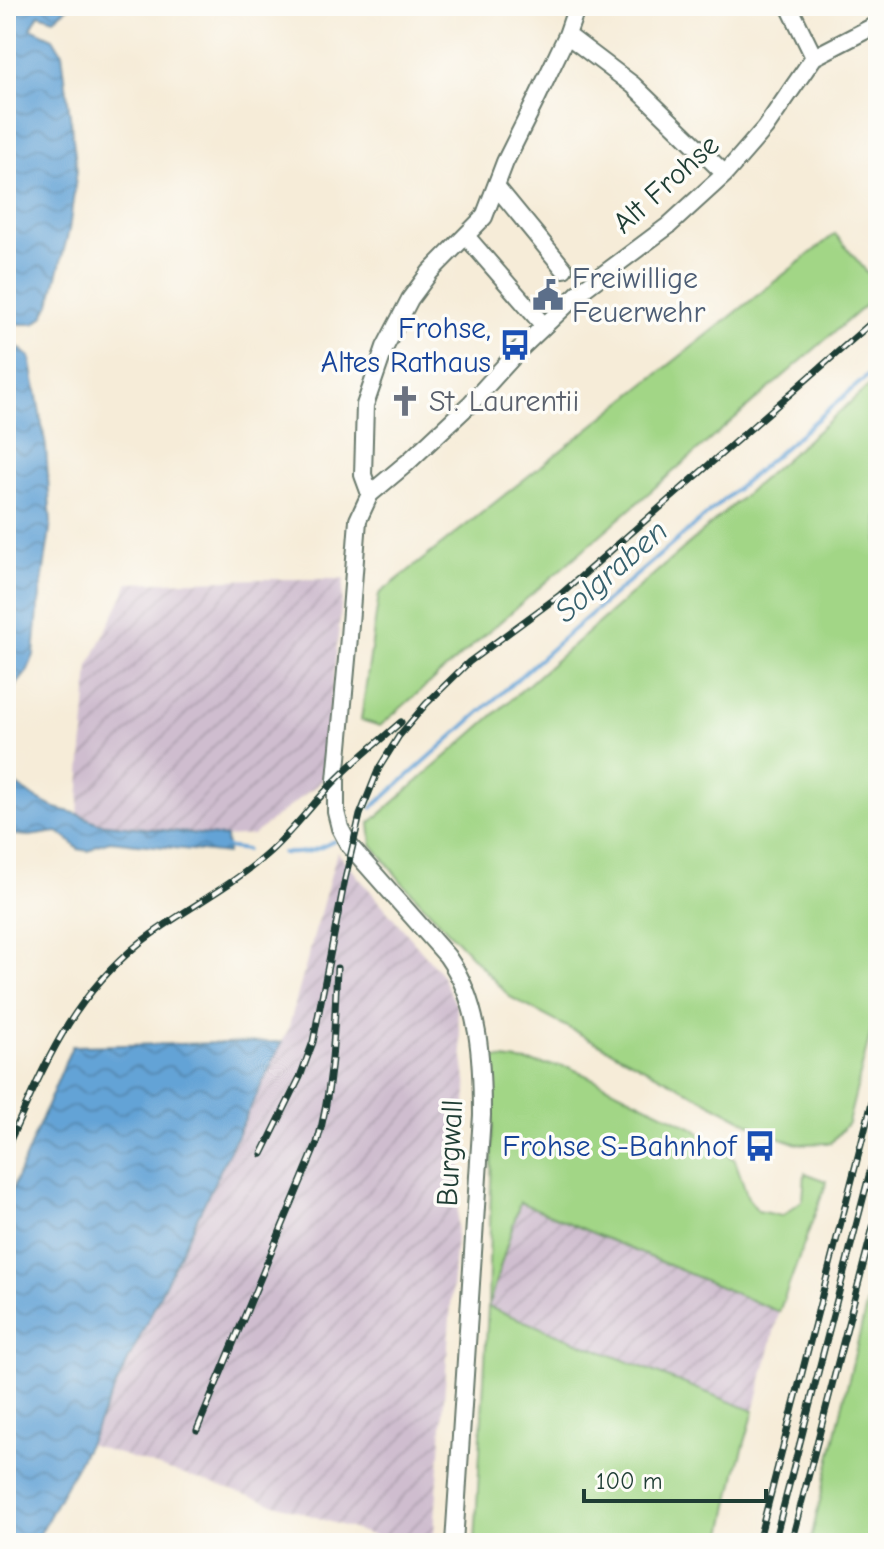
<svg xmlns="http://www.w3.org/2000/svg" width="884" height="1549" font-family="'Comic Neue',sans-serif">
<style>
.industrial{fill:url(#industrial-furrows)}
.green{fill:#a2d686;stroke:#608a5d;stroke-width:2}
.water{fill:url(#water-waves);stroke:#427085;stroke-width:2}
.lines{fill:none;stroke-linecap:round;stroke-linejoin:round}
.stream{stroke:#64a3d6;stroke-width:4}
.minor-casing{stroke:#6a7a6d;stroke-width:20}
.minor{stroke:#fff;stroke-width:16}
.rail-casing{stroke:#1f3d34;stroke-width:7}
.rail{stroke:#fdfcf7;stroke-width:4;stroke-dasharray:12;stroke-linecap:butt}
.labels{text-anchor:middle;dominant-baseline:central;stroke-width:7;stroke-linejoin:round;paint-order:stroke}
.street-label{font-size:30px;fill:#1f3d34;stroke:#fdfcf7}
.service-label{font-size:30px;fill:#4e5e75;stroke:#fdfcf7;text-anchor:start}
.transit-label{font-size:30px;fill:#164399;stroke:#fdfcf7;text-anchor:end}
.worship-label{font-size:30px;fill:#5b616d;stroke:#fdfcf7;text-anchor:start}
.water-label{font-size:32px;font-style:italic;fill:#37616d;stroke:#fdfcf7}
</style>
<defs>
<pattern id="industrial-furrows" width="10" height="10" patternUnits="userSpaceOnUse" patternTransform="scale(2)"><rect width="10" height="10" fill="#cfbdcf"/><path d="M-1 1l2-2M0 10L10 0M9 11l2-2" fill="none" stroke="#b1a3b2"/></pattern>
<pattern id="water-waves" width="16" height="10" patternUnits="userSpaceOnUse" patternTransform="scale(2)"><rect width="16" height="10" fill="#64a3d6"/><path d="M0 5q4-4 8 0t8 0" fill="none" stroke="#5286ae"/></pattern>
</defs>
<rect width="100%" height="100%" fill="#fdfcf7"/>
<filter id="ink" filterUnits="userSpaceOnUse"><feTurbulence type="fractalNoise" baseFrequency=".0125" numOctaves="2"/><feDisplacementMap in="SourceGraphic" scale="16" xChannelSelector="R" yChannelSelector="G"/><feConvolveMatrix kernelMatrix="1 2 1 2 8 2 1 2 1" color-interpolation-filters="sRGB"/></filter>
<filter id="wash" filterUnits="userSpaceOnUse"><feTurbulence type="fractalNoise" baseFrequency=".006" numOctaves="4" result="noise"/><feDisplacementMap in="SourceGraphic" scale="32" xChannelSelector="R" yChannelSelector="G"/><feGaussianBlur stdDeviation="1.8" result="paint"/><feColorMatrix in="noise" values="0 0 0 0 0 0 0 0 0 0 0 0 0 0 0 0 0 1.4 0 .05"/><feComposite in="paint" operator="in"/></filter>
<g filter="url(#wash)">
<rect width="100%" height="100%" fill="#f6ecd8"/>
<!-- industrial -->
<path class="industrial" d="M 261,579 L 344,579 L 323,780 L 253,835 L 226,837 L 98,823 L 78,814 L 89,666 L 129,583 Z
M 337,852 L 439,971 L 456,1004 L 467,1089 L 434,1533 L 422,1543 L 396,1543 L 88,1444 L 288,1030 Z
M 519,1202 L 779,1312 L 754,1411 L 488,1307 Z"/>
<!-- green -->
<path class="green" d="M 835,234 L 878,285 L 878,294 L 380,726 L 361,720 L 379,594 Z
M 878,378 L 878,1003 L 848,1123 L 831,1143 L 797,1144 L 767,1133 L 510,997 L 401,881 L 372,844 L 370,823 Z
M 494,1058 L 569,1067 L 693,1128 L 735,1160 L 748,1198 L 758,1211 L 782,1216 L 803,1200 L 805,1173 L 827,1181 L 779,1312 L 520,1202 L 488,1307 L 754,1411 L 736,1473 L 721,1543 L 475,1543 L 488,1307 Z
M 878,1256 L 878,1543 L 810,1543 Z"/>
<!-- water -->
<path class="water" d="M 6,6 L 70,6 L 54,19 L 39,14 L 31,28 L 53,38 L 62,53 L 77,170 L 69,230 L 50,304 L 43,317 L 34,324 L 19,324 L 6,318 Z
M 6,337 L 30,357 L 46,447 L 51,523 L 38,610 L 34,655 L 27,672 L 6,698 Z
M 6,777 L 33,797 L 55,808 L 78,814 L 98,823 L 226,837 L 227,854 L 110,841 L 97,845 L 89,851 L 78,849 L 67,838 L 57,832 L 29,836 L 6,834 Z
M 282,1042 L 88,1444 L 35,1543 L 6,1543 L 6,1204 L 72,1046 Z"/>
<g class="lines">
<!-- stream -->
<path class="stream" d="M 372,808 L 560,641 L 878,367
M 225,847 L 246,850
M 283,853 C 305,854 315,851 334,841"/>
</g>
</g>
<g filter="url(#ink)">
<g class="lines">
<defs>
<path id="minor" d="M 789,6 L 814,57
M 567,35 L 633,85 L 725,174
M 496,186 L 564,269
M 466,236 L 544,326
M 370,494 L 363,475 L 365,405 L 385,347 L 410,299 L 430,272 L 484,217 L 505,162 L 536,100 L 567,35 L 577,6
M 454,1543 L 482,1115 C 482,1059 480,1003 447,956 L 349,845 L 340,828 L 336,812 L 336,780 L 349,637 L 358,520 L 370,494 L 407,463 L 471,403 L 520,349 L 581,291 L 668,226 L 725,174 L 765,128 L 814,57 L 878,24"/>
</defs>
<!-- minor casing -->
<use href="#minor" class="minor-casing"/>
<!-- minor -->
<use href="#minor" class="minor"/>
<defs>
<path id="rail" d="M 6,1149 C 44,1068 68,1001 141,942 C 181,911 228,889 266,855 C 291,833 310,807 333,783 C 354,761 378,742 401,722
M 262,1154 L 300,1077 L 313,1042 L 345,879 L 360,815 L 379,768 L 399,736 L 426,704 L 469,662 L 560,595 L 878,317
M 197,1430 L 317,1143 C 334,1085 334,1027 337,968
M 758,1543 L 878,1079
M 774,1543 L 878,1141
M 791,1543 L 878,1208"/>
</defs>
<!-- rail casing -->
<use href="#rail" class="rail-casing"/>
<!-- rail -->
<use href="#rail" class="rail"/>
</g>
</g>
<!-- icons -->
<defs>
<symbol id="civic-bare" viewBox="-9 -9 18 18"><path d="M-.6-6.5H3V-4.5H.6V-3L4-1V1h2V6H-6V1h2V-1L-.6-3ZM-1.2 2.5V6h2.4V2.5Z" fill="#5c6f8a" stroke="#fdfcf7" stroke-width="2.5" paint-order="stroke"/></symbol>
<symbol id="bus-bare" viewBox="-9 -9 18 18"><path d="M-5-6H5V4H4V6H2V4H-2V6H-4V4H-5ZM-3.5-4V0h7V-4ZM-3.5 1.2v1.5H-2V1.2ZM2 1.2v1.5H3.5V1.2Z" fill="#1a4fb4" stroke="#fdfcf7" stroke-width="2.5" paint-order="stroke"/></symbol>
<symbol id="church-bare" viewBox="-9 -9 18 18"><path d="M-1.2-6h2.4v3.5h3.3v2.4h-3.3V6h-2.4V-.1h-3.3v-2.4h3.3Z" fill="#6b7280" stroke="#fdfcf7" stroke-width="2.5" paint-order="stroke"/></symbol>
</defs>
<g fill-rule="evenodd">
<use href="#civic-bare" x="526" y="273" width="44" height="44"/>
<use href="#bus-bare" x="493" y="323" width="44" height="44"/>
<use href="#church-bare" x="383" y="379" width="44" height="44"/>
<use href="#bus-bare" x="738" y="1124" width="44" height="44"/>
</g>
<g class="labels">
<!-- street labels -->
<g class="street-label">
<text transform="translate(666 184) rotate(-42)">Alt Frohse</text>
<text transform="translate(450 1153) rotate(-87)">Burgwall</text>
</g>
<!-- service labels -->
<g class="service-label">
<text x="572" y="278">Freiwillige<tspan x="572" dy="34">Feuerwehr</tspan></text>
</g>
<!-- transit labels -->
<g class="transit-label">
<text x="491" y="328">Frohse,<tspan x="491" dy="34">Altes Rathaus</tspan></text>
<text x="736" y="1146">Frohse S-Bahnhof</text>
</g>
<!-- worship labels -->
<g class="worship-label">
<text x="429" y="401">St. Laurentii</text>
</g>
<!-- water labels -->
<g class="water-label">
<text transform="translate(611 571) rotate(-41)">Solgraben</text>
</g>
</g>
<!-- margin -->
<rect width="884" height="1549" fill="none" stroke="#fdfcf7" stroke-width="32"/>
<!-- scale -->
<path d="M584 1489v12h182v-12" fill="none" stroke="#1f3d34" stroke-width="4"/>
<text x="596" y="1489" font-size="24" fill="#1f3d34" stroke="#fdfcf7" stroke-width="6" paint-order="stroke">100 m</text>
</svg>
